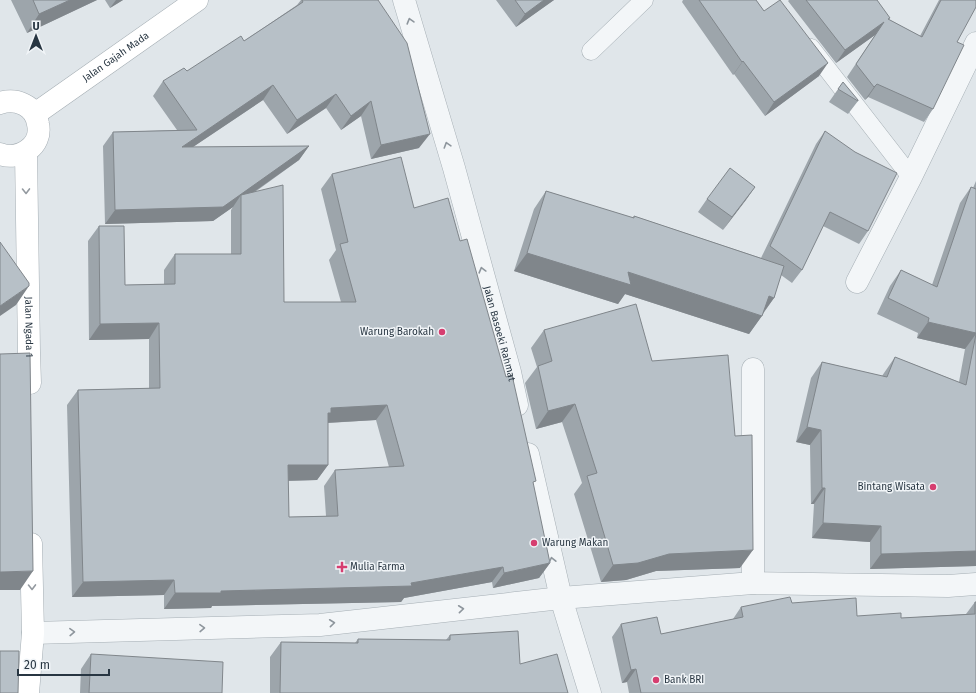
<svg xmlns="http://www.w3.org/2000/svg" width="976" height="693" font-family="'Fira Sans',sans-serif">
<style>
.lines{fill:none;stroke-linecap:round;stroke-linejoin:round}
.lane-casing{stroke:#a5aeb4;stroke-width:19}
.street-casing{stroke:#a5aeb4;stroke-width:23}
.secondary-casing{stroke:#a5aeb4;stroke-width:23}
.lane{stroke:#f3f6f8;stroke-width:18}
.street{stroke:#f3f6f8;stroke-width:22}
.secondary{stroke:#fff;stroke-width:22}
.wall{fill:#9da5ab;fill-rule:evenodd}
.shaded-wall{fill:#80868b}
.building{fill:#b7c0c7;stroke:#80868b;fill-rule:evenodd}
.oneway{stroke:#8e969d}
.oneway2{stroke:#949aa0}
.poi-dot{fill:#d63e70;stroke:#f0f4f7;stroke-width:1.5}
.labels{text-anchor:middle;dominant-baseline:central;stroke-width:3;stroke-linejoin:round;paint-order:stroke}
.street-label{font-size:10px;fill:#283642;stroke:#f0f4f7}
.poi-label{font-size:10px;fill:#283642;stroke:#f0f4f7;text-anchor:start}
</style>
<rect width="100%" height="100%" fill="#e0e6ea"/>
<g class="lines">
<defs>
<path id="lane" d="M 811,48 L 911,177
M 591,51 L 644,0"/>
<g id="street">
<path id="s1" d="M 404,0 L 454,168 L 510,372 L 517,405"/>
<path d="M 857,282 L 911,177 L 976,43"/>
<path d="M 528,454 L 561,598 L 590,693"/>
<path d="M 753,583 L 753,369"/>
<path d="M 33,633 L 320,625 L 561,598 L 753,583 L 948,586 L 976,584"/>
</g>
<g id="secondary">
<path d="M 0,103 C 16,98 35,105 38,124 C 43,146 19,161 0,154"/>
<path id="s2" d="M 35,114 L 197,0"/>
<path id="s3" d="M 26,152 L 29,352 L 30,383"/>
<path d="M 28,693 L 33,633 L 31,544"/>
</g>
</defs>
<!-- lane casing -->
<use href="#lane" class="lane-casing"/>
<!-- street casing -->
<use href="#street" class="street-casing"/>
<!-- secondary casing -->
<use href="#secondary" class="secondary-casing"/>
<!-- lane -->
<use href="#lane" class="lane"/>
<!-- street -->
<use href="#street" class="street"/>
<!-- secondary -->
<use href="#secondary" class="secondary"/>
</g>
<!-- wall -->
<path class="wall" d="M 11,0 L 97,0 L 27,33 Z
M 105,0 L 123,0 L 110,8 Z
M 301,0 L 302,0 L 419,148 L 371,159 L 361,116 L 341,130 L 326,108 L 287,134 L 263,100 L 193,147 L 309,146 L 299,160 L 255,192 L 284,302 L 341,302 L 329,260 L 336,250 L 321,189 L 332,174 L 414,208 L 533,485 L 550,563 L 539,578 L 493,588 L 492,582 L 404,598 L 401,602 L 212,606 L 211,608 L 164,609 L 164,595 L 72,597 L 67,405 L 78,390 L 149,388 L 149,339 L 89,340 L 88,241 L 99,226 L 125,285 L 164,284 L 164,270 L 175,254 L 231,254 L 231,210 L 233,207 L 213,221 L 105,224 L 103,146 L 113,132 L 177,130 L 153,96 L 163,81 L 187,71 L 244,41 L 297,5 ZM 376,420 L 389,467 L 335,470 L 324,486 L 326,516 L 289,517 L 288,481 L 317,480 L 328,465 L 328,423 Z
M 496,0 L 554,0 L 516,27 Z
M 683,0 L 756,0 L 764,11 L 819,76 L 765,116 L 734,74 L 733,75 L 682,2 Z
M 789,0 L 877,0 L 888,19 L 920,36 L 939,0 L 976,0 L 957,42 L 933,109 L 924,122 L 868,97 L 865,100 L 847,77 L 875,35 L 836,63 L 788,1 Z
M 843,82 L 858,101 L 848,114 L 829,102 Z
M 825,131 L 868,231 L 859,244 L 823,226 L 802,270 L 792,283 L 781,275 L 774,298 L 749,334 L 625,294 L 618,304 L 514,271 L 534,209 L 546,191 L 633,218 L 634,216 L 761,258 L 816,144 Z
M 976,181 L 976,566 L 870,569 L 870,542 L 812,538 L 814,504 L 811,504 L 810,445 L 796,442 L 811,378 L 822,362 L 882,376 L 884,373 L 895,357 L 959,382 L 965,349 L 917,338 L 918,333 L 877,314 L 890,286 L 901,270 L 932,285 L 960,203 L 971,187 L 973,188 Z
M 755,187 L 723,230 L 698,212 L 707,199 Z
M 544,330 L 652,361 L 740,568 L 656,571 L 626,580 L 601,582 L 574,494 L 582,483 L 562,422 L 536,429 L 525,383 L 537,367 L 531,348 Z
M 975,602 L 976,602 L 976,693 L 629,693 L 627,682 L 622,683 L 612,637 L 621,624 L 661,634 L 733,619 L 741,607 L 792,603 L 857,616 L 901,618 L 966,614 Z
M 450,635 L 520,664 L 568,693 L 270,693 L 270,657 L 281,642 L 355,643 L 358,639 L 446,640 Z
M 91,654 L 222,693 L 80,693 L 81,669 Z"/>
<!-- shaded-wall -->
<path class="shaded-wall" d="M 70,0 L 97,0 L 27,33 L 39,14 Z
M 116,0 L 123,0 L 110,8 Z
M 544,0 L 554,0 L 516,27 L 525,14 Z
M 884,22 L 875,35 L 836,63 L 845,50 Z
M 743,61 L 734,74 L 733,75 L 742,62 Z
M 828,63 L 819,76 L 765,116 L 774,102 Z
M 877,84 L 868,97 L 865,100 L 874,87 Z
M 273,85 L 263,100 L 172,161 L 182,147 Z
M 336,94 L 326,108 L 287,134 L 297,120 Z
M 371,101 L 361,116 L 341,130 L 351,116 Z
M 430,134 L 419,148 L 371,159 L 381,145 Z
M 309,146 L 299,160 L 241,201 L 241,195 L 233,207 L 213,221 L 105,224 L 115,210 Z
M 755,187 L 746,200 L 723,230 L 732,217 Z
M 527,253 L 628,272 L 762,316 L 749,334 L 625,294 L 618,304 L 514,271 Z
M 29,286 L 16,305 L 0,316 L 0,306 Z
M 769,296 L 774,298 L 761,316 Z
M 928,322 L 976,333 L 976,334 L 965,349 L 917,338 Z
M 159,323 L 149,339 L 89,340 L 100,324 Z
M 575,404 L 562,422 L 536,429 L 548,411 Z
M 387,405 L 376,420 L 324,423 L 317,428 L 331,408 Z
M 807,427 L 821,430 L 810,445 L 796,442 Z
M 288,465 L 328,465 L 317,480 L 277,481 Z
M 822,488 L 825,488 L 814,504 L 811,504 Z
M 823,523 L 881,526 L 870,542 L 812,538 Z
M 753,550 L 740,568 L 656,571 L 626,580 L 601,582 L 613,565 L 669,554 Z
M 976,551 L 976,566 L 870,569 L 881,554 Z
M 550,563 L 539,578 L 493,588 L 504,573 Z
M 503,567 L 492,582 L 404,598 L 401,602 L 212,606 L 211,608 L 164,609 L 175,593 L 411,583 Z
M 33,571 L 20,590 L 0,590 L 0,572 Z
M 174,580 L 164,595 L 72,597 L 83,582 Z
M 636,669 L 627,682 L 622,683 L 631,670 Z"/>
<!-- building -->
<path class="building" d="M 33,0 L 70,0 L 39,14 Z
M 302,0 L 378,0 L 407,43 L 430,134 L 381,145 L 371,101 L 351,116 L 336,94 L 297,120 L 273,85 L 182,147 L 309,146 L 223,207 L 115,210 L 113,132 L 197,130 L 163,81 L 184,68 L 187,71 L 241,36 L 244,41 L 303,2 Z
M 515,0 L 544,0 L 525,14 Z
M 699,0 L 756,0 L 764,11 L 780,0 L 828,63 L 774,102 L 743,61 L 742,62 Z
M 806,0 L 877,0 L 890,18 L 888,19 L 922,37 L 941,0 L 976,0 L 976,7 L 957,42 L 964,45 L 933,109 L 877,84 L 874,87 L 856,64 L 884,22 L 845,50 Z
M 843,82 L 858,100 L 858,101 L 838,89 Z
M 825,131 L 855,152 L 897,173 L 868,231 L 830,212 L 802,270 L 770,246 Z
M 401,157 L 414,208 L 448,198 L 460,241 L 467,239 L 506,377 L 512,375 L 536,481 L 533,482 L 550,563 L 504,573 L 503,567 L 411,583 L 412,586 L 221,591 L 221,593 L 175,593 L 174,580 L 83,582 L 78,390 L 160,388 L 159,323 L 100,324 L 99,226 L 124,226 L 125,285 L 175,284 L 175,254 L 241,254 L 241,195 L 283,185 L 284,302 L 356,302 L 340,244 L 348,242 L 332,174 ZM 387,405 L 404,466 L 335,470 L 338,516 L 289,517 L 288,465 L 328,465 L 328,413 L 331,413 L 331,408 Z
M 730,168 L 755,187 L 732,217 L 707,199 Z
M 971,187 L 976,189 L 976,333 L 928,322 L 929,318 L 888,298 L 901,270 L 937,287 Z
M 546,191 L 634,218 L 634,216 L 784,266 L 774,298 L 769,296 L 762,316 L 628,272 L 631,285 L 527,253 Z
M 0,242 L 29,283 L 29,286 L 0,306 Z
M 636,304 L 652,361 L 728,355 L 735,436 L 752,435 L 753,550 L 669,554 L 638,563 L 613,565 L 587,476 L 597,473 L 575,404 L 548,411 L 538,366 L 552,361 L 544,330 Z
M 976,334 L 976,551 L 881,554 L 881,526 L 823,523 L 825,488 L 822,488 L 821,430 L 807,427 L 822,362 L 887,377 L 895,357 L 966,385 Z
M 30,353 L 33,571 L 0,572 L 0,354 Z
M 790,597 L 792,603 L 856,598 L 857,616 L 901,613 L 901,618 L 975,614 L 975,602 L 976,602 L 976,693 L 641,693 L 636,669 L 631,670 L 621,624 L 657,617 L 661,634 L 743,617 L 741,607 Z
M 518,631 L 520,664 L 557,654 L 568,693 L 280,693 L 281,642 L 358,643 L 358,639 L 450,640 L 450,635 Z
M 0,651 L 19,651 L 18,693 L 0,693 Z
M 91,654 L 223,662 L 222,693 L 89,693 Z"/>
<!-- one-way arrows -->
<defs><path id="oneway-chevron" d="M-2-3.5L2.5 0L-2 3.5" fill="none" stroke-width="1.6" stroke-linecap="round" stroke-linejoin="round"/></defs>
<g class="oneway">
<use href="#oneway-chevron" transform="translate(410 21) rotate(-106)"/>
<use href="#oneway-chevron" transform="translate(447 145) rotate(-107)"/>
<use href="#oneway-chevron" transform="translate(482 270) rotate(-105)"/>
<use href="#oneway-chevron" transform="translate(552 560) rotate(-103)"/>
<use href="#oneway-chevron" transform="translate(461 609) rotate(-6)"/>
<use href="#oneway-chevron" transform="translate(332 623) rotate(-6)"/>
<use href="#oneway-chevron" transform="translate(202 628) rotate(-2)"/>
<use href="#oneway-chevron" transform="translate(72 632) rotate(-2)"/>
</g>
<g class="oneway2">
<use href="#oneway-chevron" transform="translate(26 191) rotate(89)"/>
<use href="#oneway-chevron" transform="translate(32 587) rotate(89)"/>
</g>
<!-- markers -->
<g class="poi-dot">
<circle cx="442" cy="332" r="4"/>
<circle cx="933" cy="487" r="4"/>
<circle cx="534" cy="543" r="4"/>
<path d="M340 561h4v4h4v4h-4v4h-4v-4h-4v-4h4z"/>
<circle cx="656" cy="680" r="4"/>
</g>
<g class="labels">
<!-- street labels -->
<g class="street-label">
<text stroke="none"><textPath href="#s2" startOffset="99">Jalan Gajah Mada</textPath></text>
<text stroke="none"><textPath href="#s3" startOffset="175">Jalan Ngada 1</textPath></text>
<text stroke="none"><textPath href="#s1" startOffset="347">Jalan Basoeki Rahmat</textPath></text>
</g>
<!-- poi labels -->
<g class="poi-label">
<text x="434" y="332" text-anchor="end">Warung Barokah</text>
<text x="925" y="487" text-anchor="end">Bintang Wisata</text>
<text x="542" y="543">Warung Makan</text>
<text x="350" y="567">Mulia Farma</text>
<text x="664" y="680">Bank BRI</text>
</g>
</g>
<!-- north arrow -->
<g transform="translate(36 36)" stroke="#f0f4f7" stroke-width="3" paint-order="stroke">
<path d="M0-3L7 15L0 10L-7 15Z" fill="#283642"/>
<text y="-6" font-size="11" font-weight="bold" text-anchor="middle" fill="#283642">U</text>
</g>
<!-- scale -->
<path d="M18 669v6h91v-6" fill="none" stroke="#283642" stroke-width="2"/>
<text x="24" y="669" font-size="12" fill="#283642" stroke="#f0f4f7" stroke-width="3" paint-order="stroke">20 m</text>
</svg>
